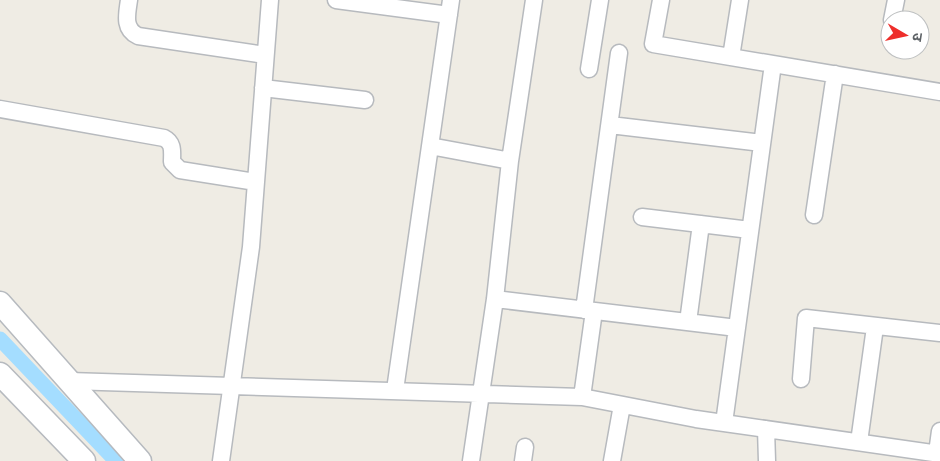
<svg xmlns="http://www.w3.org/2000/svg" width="940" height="461" font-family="Inter,'Noto Sans Devanagari',sans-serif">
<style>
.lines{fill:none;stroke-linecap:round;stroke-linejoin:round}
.canal{stroke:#a4ddff;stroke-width:15}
.street-casing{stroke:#b7babe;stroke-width:19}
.secondary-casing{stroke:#b6babf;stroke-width:25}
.street{stroke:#fff;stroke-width:16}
.secondary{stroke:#fff;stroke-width:22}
</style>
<rect width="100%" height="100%" fill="#efece4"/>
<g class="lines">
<!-- canal -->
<path class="canal" d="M 0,339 L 116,461"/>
<defs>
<path id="street" d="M 129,0 C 127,14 123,29 138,36 L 265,55
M 336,0 L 449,15
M 661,0 L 653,44 L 940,92
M 892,20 L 896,0
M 731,57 L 740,0
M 589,69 L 600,0
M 263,88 L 365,100
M 0,109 L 164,138 C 174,143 172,152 172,162 L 180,170 L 256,182
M 610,125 L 762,143
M 430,146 L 510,161
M 814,215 L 835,74
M 642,217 L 750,230
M 495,299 L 737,328
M 584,310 L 619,53
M 688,322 L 701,224
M 801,379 L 806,318 L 940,333
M 69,381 L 582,397 L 696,419 L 940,454
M 395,390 L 451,0
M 582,397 L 594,311
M 724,423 L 773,64
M 766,429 L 767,461
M 859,442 L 875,327
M 937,453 L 940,431
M 221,461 L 251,247 L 270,0
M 471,461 L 495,299 L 510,161 L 534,0
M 523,461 L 525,447
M 612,461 L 622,405"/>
<path id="secondary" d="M 0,303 L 140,461
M 0,374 L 84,461"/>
</defs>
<!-- street casing -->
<use href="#street" class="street-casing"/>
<!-- secondary casing -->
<use href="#secondary" class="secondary-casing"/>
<!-- street -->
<use href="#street" class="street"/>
<!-- secondary -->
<use href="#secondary" class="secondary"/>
</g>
<!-- north arrow -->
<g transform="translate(905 35) rotate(99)"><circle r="24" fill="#ffffff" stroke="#bec0c1"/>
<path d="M0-4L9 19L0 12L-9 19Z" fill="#ee2e2b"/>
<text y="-8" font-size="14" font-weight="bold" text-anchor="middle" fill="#5c6165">उ</text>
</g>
</svg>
